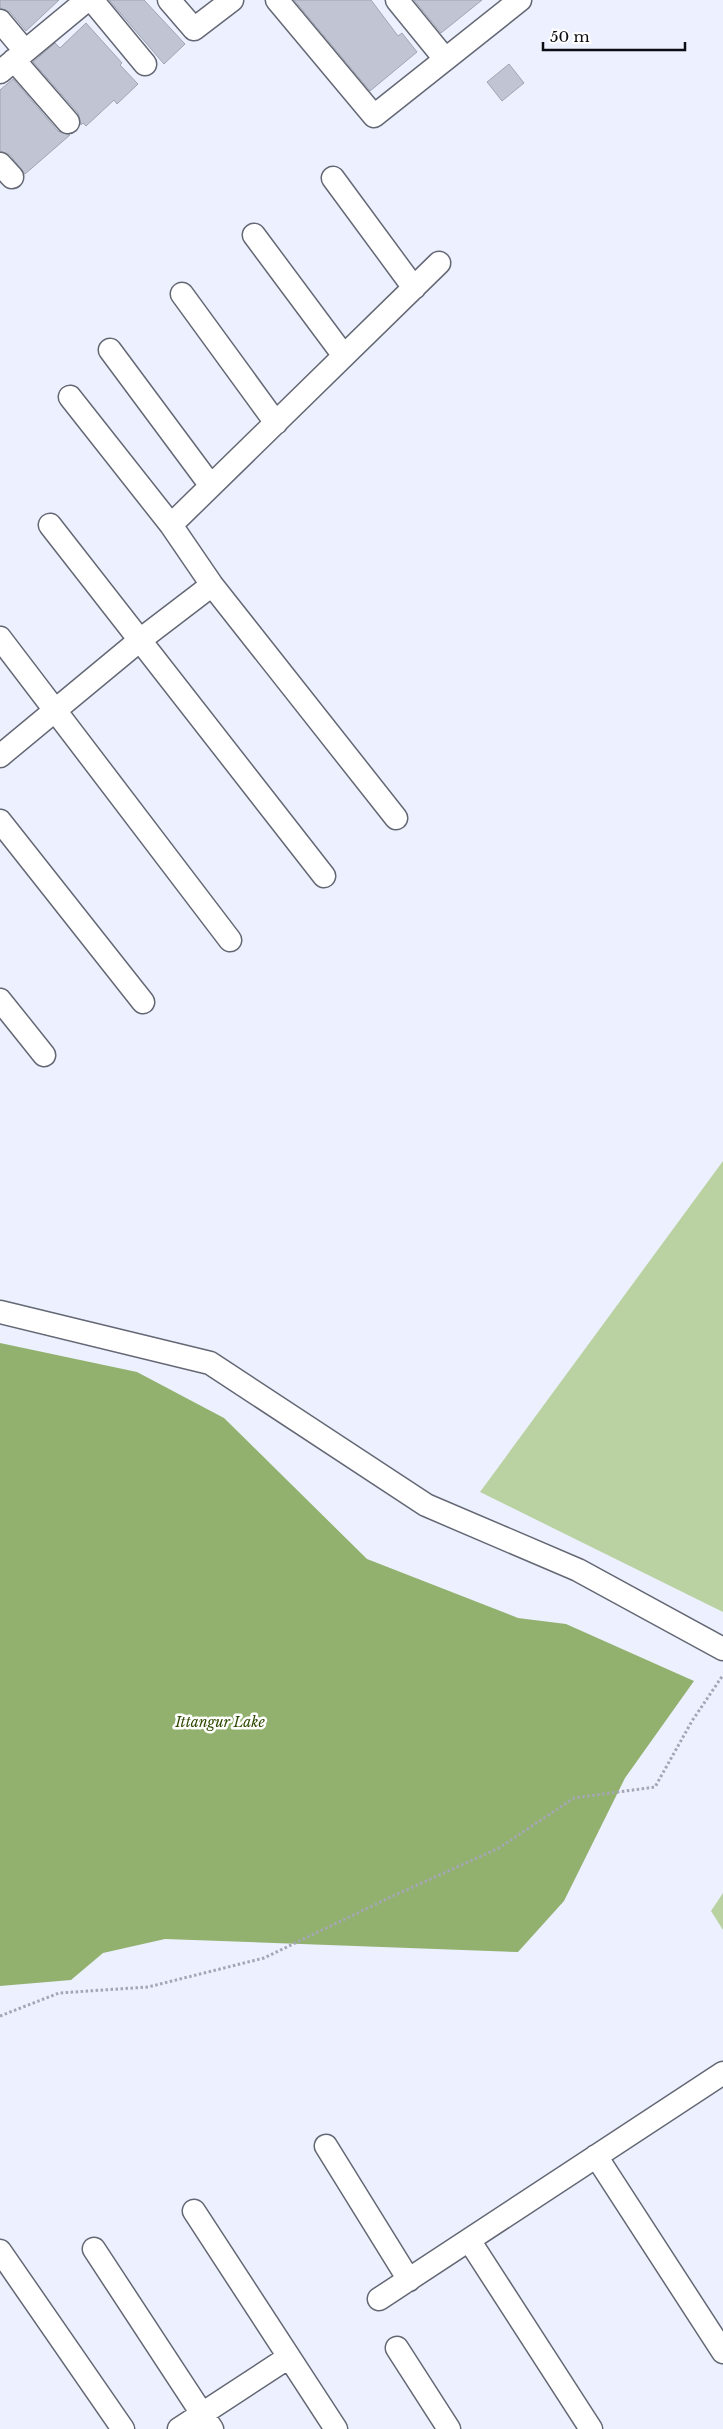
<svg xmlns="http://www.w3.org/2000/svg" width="723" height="2429" font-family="'Libre Baskerville',serif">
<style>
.green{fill:#bad2a1}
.water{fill:#92b16f}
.building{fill:#c1c5d3;stroke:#a1a5b3}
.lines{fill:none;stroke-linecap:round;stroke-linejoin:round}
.minor-casing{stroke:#646874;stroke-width:25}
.path{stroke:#a4a7b3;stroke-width:3;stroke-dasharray:2.5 2.5;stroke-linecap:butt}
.minor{stroke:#fff;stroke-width:22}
.labels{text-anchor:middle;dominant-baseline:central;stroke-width:5;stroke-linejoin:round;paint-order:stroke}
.water-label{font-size:14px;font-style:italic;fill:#2f4a00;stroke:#fff}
</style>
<rect width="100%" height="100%" fill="#ecf0ff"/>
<!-- green -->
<path class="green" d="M 723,1161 L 723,1612 L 480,1492 Z
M 723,1893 L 723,1930 L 711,1911 Z"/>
<!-- water -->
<path class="water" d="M 0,1343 L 137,1372 L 224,1418 L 367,1559 L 518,1618 L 566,1624 L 694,1681 L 625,1778 L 564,1901 L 518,1952 L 165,1939 L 103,1953 L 71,1980 L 0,1986 Z"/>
<!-- building -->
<path class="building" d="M 0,0 L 59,0 L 26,31 L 10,12 L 0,8 Z
M 109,0 L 144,0 L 185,44 L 164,64 Z
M 294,0 L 371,0 L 398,36 L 402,33 L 417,52 L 370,91 Z
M 414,0 L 482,0 L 441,33 Z
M 86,23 L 122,63 L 120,65 L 138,84 L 117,104 L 114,100 L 86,126 L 83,123 L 81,125 L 78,113 L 33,62 L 55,43 L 60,48 Z
M 509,64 L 524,83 L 502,101 L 487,82 Z
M 13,79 L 58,131 L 70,135 L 25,174 L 10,155 L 0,151 L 0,90 Z"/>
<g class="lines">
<defs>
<path id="minor" d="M 92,0 L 145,64
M 169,0 L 194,29 L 232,0
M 277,0 L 374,116 L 520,0
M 397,0 L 445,59
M 0,21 L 25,51
M 14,60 L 68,122
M 0,72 L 87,0
M 0,164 L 12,177
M 333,178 L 414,288
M 254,235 L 344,356
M 182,294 L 276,423
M 110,350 L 211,486
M 70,397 L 171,525 L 212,585 L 396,818
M 50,525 L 324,876
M 171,525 L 439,263
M 0,638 L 230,940
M 0,756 L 140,640 L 212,585
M 0,821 L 143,1002
M 0,1000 L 44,1055
M 0,1312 L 210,1363 L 426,1505 L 578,1570 L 723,1649
M 326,2146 L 409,2280
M 596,2156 L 723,2352
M 194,2211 L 336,2429
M 469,2240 L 591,2429
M 94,2249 L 212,2429
M 0,2251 L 123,2429
M 379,2299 L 723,2073
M 397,2348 L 449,2429
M 179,2429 L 289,2357"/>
</defs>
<!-- minor casing -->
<use href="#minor" class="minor-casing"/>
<!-- path -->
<path class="path" d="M 0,2016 L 59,1993 L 148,1987 L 264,1958 L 393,1896 L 499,1848 L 574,1798 L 655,1787 L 692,1721 L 723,1675"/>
<!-- minor -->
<use href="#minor" class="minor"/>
</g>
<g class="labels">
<!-- water labels -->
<g class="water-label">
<text x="220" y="1722">Ittangur Lake</text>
</g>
</g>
<!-- scale -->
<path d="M543 42v8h142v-8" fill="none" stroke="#0c0d12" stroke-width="2.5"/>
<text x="550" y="42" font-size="15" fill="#0c0d12" stroke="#ffffff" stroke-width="4" paint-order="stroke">50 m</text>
</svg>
